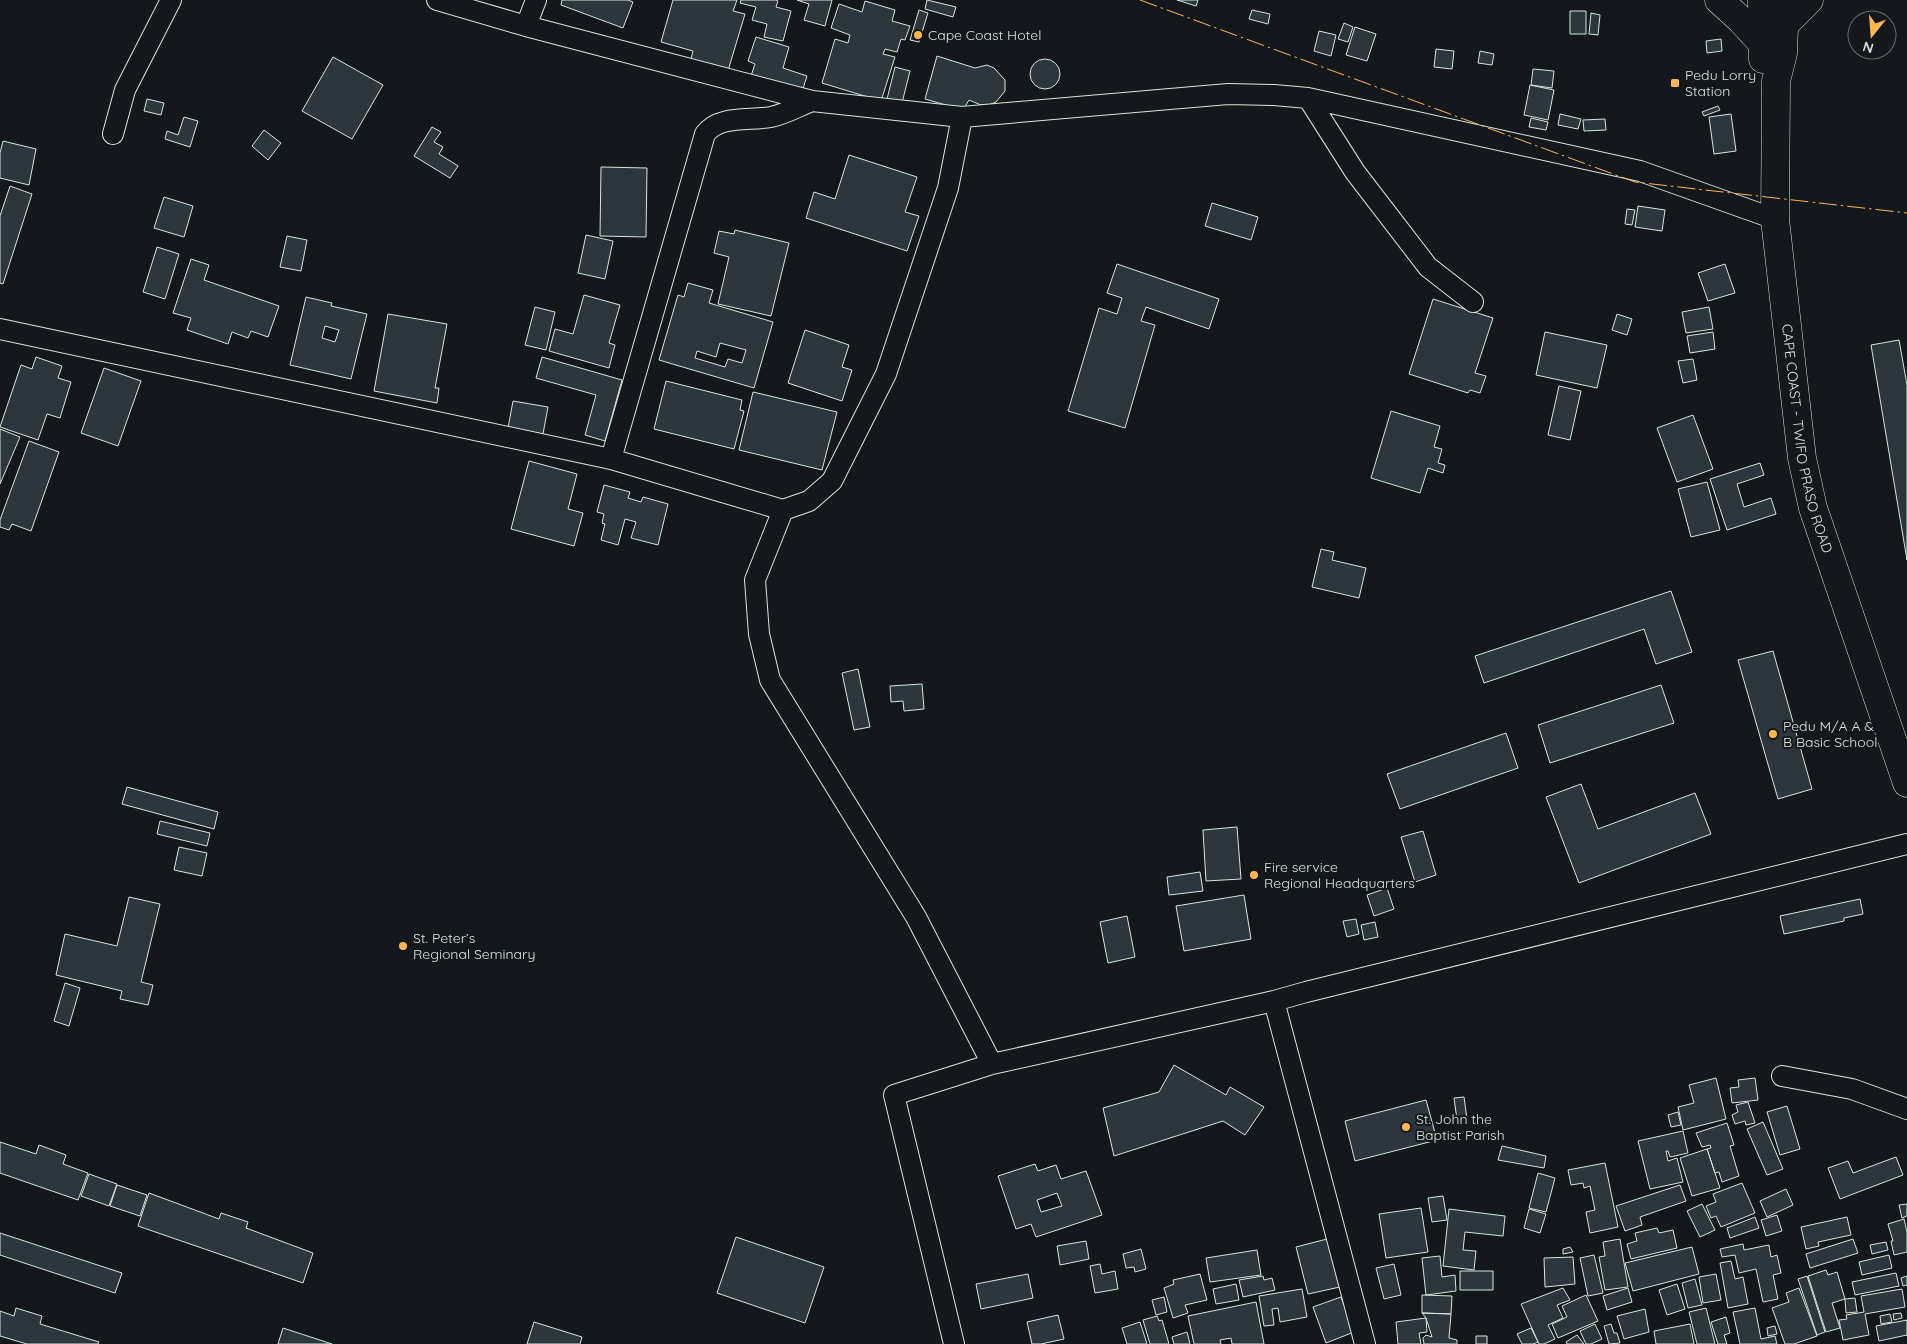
<svg xmlns="http://www.w3.org/2000/svg" width="1907" height="1344" font-family="Quicksand,sans-serif">
<style>
.building{fill:#2c363c;stroke:#d8e6dc;fill-rule:evenodd}
.lines{fill:none;stroke-linecap:round;stroke-linejoin:round}
.minor-casing{stroke:#d8e6dc;stroke-width:22}
.secondary-casing{stroke:#d8e6dc;stroke-width:29}
.trunk-casing{stroke:#d8e6dc;stroke-width:29}
.minor{stroke:#14181c;stroke-width:20}
.secondary{stroke:#14181c;stroke-width:28}
.trunk{stroke:#14181c;stroke-width:28}
.power{stroke:#ffb74d;stroke-width:1;stroke-dasharray:18 4 2.5 4;stroke-linecap:butt}
.poi-dot{fill:#ffb74d;stroke:#14181c;stroke-width:2}
.labels{text-anchor:middle;dominant-baseline:central;stroke-width:4;stroke-linejoin:round;paint-order:stroke}
.poi-label{font-size:14px;fill:#d8e6dc;stroke:#14181c;text-anchor:start}
.street-label{font-size:14px;fill:#d8e6dc;stroke:#14181c}
</style>
<rect width="100%" height="100%" fill="#14181c"/>
<!-- building -->
<path class="building" d="M 562,0 L 628,0 L 633,2 L 623,28 L 561,5 Z
M 673,0 L 737,0 L 733,11 L 745,14 L 727,74 L 690,63 L 693,51 L 661,42 Z
M 741,0 L 776,0 L 778,1 L 776,7 L 791,11 L 783,41 L 764,37 L 767,24 L 752,20 L 756,7 L 740,3 Z
M 797,0 L 832,0 L 825,26 L 804,20 L 809,4 Z
M 927,0 L 956,7 L 953,17 L 925,9 Z
M 1177,0 L 1198,0 L 1196,6 Z
M 865,1 L 895,10 L 892,21 L 910,26 L 905,40 L 901,39 L 897,52 L 885,49 L 883,54 L 895,57 L 881,101 L 822,83 L 835,39 L 848,43 L 850,35 L 831,28 L 839,4 L 862,12 Z
M 919,10 L 928,13 L 919,42 L 910,40 Z
M 1252,10 L 1270,14 L 1268,24 L 1249,19 Z
M 1570,11 L 1586,11 L 1586,34 L 1570,34 Z
M 1591,13 L 1600,15 L 1598,35 L 1589,34 Z
M 1344,23 L 1353,27 L 1348,42 L 1338,39 Z
M 1355,27 L 1376,34 L 1367,61 L 1346,55 Z
M 1319,31 L 1336,35 L 1331,56 L 1314,51 Z
M 756,37 L 789,47 L 783,68 L 807,76 L 801,95 L 750,79 L 755,64 L 748,61 Z
M 1721,39 L 1722,51 L 1707,53 L 1706,41 Z
M 1436,49 L 1454,51 L 1452,69 L 1434,67 Z
M 1480,51 L 1494,54 L 1492,65 L 1478,63 Z
M 937,56 L 975,68 L 987,65 L 994,68 L 1005,80 L 1005,91 L 996,102 L 989,105 L 981,105 L 969,100 L 963,110 L 925,99 Z
M 333,57 L 383,85 L 352,139 L 302,111 Z
M1030 74a15 15 0 1 1 30 0a15 15 0 1 1-30 0Z
M 895,67 L 910,71 L 902,103 L 887,99 Z
M 1533,69 L 1554,71 L 1552,88 L 1531,85 Z
M 1530,85 L 1554,90 L 1548,120 L 1524,115 Z
M 147,99 L 164,103 L 161,115 L 144,111 Z
M 1718,106 L 1720,110 L 1704,116 L 1702,112 Z
M 1560,114 L 1581,119 L 1578,129 L 1558,125 Z
M 1731,114 L 1736,151 L 1714,154 L 1709,117 Z
M 184,117 L 198,121 L 190,147 L 165,139 L 167,131 L 178,135 Z
M 1531,118 L 1548,122 L 1546,130 L 1529,127 Z
M 1605,119 L 1606,130 L 1584,131 L 1583,120 Z
M 432,127 L 441,132 L 434,142 L 443,147 L 439,154 L 458,166 L 450,178 L 414,156 Z
M 264,130 L 281,143 L 268,160 L 252,146 Z
M 3,141 L 36,149 L 29,185 L 0,178 L 0,153 Z
M 849,155 L 917,177 L 905,212 L 919,216 L 907,251 L 806,218 L 814,192 L 835,199 Z
M 601,167 L 647,168 L 646,237 L 600,236 Z
M 10,186 L 32,194 L 3,284 L 0,283 L 0,216 Z
M 164,197 L 193,206 L 184,237 L 154,228 Z
M 1212,203 L 1258,217 L 1251,240 L 1205,226 Z
M 1638,206 L 1665,210 L 1662,231 L 1635,227 Z
M 1627,209 L 1635,210 L 1632,225 L 1625,224 Z
M 735,230 L 789,243 L 771,316 L 718,304 L 729,257 L 714,253 L 719,231 L 734,234 Z
M 586,235 L 613,241 L 605,279 L 578,273 Z
M 287,236 L 307,240 L 301,271 L 280,267 Z
M 157,247 L 179,254 L 165,299 L 143,292 Z
M 191,259 L 209,265 L 204,280 L 279,306 L 268,337 L 251,331 L 248,338 L 232,332 L 228,344 L 187,330 L 191,318 L 173,313 Z
M 1117,264 L 1219,299 L 1209,329 L 1146,307 L 1141,321 L 1155,325 L 1125,428 L 1068,411 L 1099,308 L 1117,314 L 1122,298 L 1107,293 Z
M 1725,264 L 1735,293 L 1708,301 L 1698,273 Z
M 688,283 L 713,290 L 709,303 L 773,322 L 754,388 L 659,360 L 678,295 L 684,297 ZM 720,343 L 746,350 L 742,363 L 728,359 L 725,367 L 695,358 L 697,351 L 716,357 Z
M 584,295 L 620,305 L 609,343 L 615,345 L 609,368 L 549,351 L 555,329 L 573,334 Z
M 306,297 L 332,303 L 331,306 L 367,314 L 351,379 L 290,365 ZM 325,326 L 339,330 L 335,342 L 322,338 Z
M 1433,299 L 1493,318 L 1475,373 L 1486,376 L 1480,393 L 1470,390 L 1468,393 L 1409,374 Z
M 535,307 L 555,312 L 546,350 L 525,345 Z
M 1709,307 L 1713,329 L 1686,333 L 1682,312 Z
M 388,314 L 447,324 L 435,388 L 439,388 L 437,403 L 374,391 Z
M 1617,314 L 1632,319 L 1627,335 L 1612,330 Z
M 805,330 L 849,345 L 842,367 L 852,370 L 842,401 L 788,383 Z
M 1545,332 L 1607,345 L 1597,388 L 1536,375 Z
M 1713,332 L 1715,349 L 1690,353 L 1687,336 Z
M 1899,340 L 1907,385 L 1907,560 L 1871,345 Z
M 36,357 L 62,366 L 58,378 L 71,382 L 60,418 L 47,414 L 38,440 L 0,427 L 21,365 L 32,369 Z
M 542,357 L 622,380 L 605,441 L 585,435 L 596,395 L 536,378 Z
M 1693,359 L 1697,380 L 1683,383 L 1678,361 Z
M 104,368 L 141,381 L 118,446 L 81,433 Z
M 666,381 L 742,400 L 740,410 L 744,411 L 734,449 L 654,429 Z
M 1559,386 L 1581,391 L 1570,440 L 1548,435 Z
M 753,392 L 837,412 L 822,470 L 739,450 Z
M 513,401 L 548,407 L 543,434 L 508,428 Z
M 1391,411 L 1440,426 L 1434,447 L 1442,449 L 1438,463 L 1445,465 L 1443,473 L 1428,468 L 1420,493 L 1371,478 Z
M 1693,415 L 1713,469 L 1677,482 L 1657,428 Z
M 0,429 L 20,437 L 0,484 Z
M 29,441 L 59,452 L 31,531 L 12,524 L 9,530 L 0,527 L 0,520 Z
M 529,461 L 577,474 L 568,509 L 583,513 L 574,546 L 511,529 Z
M 1760,463 L 1764,475 L 1737,484 L 1744,507 L 1771,498 L 1776,514 L 1727,530 L 1710,479 Z
M 1707,482 L 1720,530 L 1691,537 L 1678,489 Z
M 604,485 L 630,492 L 628,498 L 641,502 L 643,497 L 668,504 L 658,545 L 631,538 L 636,522 L 625,519 L 618,545 L 601,540 L 605,524 L 602,523 L 604,514 L 597,512 Z
M 1321,549 L 1334,552 L 1332,560 L 1366,568 L 1359,598 L 1312,587 Z
M 1671,591 L 1692,652 L 1656,664 L 1644,629 L 1484,683 L 1475,656 Z
M 1773,651 L 1812,789 L 1778,799 L 1738,660 Z
M 858,669 L 870,727 L 854,730 L 842,673 Z
M 922,684 L 924,709 L 904,711 L 903,701 L 891,702 L 890,686 Z
M 1661,685 L 1674,723 L 1550,763 L 1538,725 Z
M 1506,733 L 1518,768 L 1400,809 L 1387,774 Z
M 1581,784 L 1598,829 L 1695,793 L 1711,834 L 1579,883 L 1546,797 Z
M 127,787 L 218,812 L 214,829 L 122,804 Z
M 160,821 L 210,833 L 207,846 L 157,834 Z
M 1237,827 L 1241,879 L 1206,881 L 1203,830 Z
M 1423,831 L 1436,875 L 1415,882 L 1401,837 Z
M 179,847 L 207,853 L 202,876 L 174,870 Z
M 1200,872 L 1203,891 L 1169,895 L 1167,877 Z
M 1387,888 L 1394,909 L 1374,916 L 1367,895 Z
M 1244,895 L 1251,939 L 1184,951 L 1176,906 Z
M 129,897 L 160,904 L 141,982 L 153,985 L 148,1005 L 120,999 L 122,991 L 56,975 L 65,934 L 117,946 Z
M 1860,899 L 1863,914 L 1844,918 L 1844,921 L 1784,934 L 1780,916 Z
M 1127,916 L 1135,957 L 1108,963 L 1100,922 Z
M 1356,919 L 1359,934 L 1347,937 L 1343,921 Z
M 1375,922 L 1378,937 L 1364,940 L 1361,925 Z
M 65,983 L 80,988 L 69,1026 L 54,1021 Z
M 1174,1065 L 1226,1095 L 1230,1087 L 1264,1107 L 1245,1135 L 1223,1121 L 1114,1156 L 1103,1108 L 1159,1092 Z
M 1716,1078 L 1726,1119 L 1683,1130 L 1678,1107 L 1694,1103 L 1689,1085 Z
M 1755,1078 L 1758,1100 L 1732,1103 L 1730,1088 L 1739,1087 L 1738,1080 Z
M 1464,1097 L 1467,1119 L 1457,1120 L 1454,1098 Z
M 1426,1100 L 1437,1140 L 1355,1161 L 1345,1121 Z
M 1748,1102 L 1755,1123 L 1746,1125 L 1745,1121 L 1735,1124 L 1732,1115 L 1738,1112 L 1736,1105 Z
M 1787,1106 L 1800,1149 L 1780,1155 L 1767,1112 Z
M 1678,1112 L 1681,1125 L 1671,1127 L 1668,1115 Z
M 1763,1122 L 1783,1169 L 1767,1175 L 1747,1129 Z
M 1727,1123 L 1734,1145 L 1730,1146 L 1739,1176 L 1722,1182 L 1719,1172 L 1715,1173 L 1707,1149 L 1711,1148 L 1710,1145 L 1702,1147 L 1696,1133 Z
M 1683,1131 L 1688,1153 L 1670,1157 L 1668,1151 L 1666,1151 L 1668,1161 L 1677,1158 L 1683,1182 L 1650,1189 L 1638,1141 Z
M 0,1142 L 36,1154 L 39,1145 L 66,1155 L 63,1164 L 88,1173 L 78,1200 L 0,1173 Z
M 1502,1146 L 1546,1156 L 1544,1168 L 1498,1160 Z
M 1707,1149 L 1720,1188 L 1692,1196 L 1680,1158 Z
M 1896,1157 L 1903,1175 L 1840,1199 L 1828,1168 L 1848,1161 L 1853,1173 Z
M 1605,1163 L 1618,1227 L 1590,1233 L 1586,1212 L 1595,1210 L 1590,1186 L 1584,1188 L 1583,1183 L 1571,1185 L 1568,1170 Z
M 1035,1164 L 1038,1171 L 1056,1165 L 1061,1179 L 1086,1171 L 1102,1215 L 1036,1237 L 1031,1224 L 1016,1229 L 998,1176 ZM 1057,1193 L 1062,1206 L 1041,1212 L 1037,1200 Z
M 1538,1173 L 1555,1178 L 1546,1212 L 1529,1208 Z
M 89,1174 L 117,1184 L 109,1206 L 81,1196 Z
M 1742,1183 L 1755,1213 L 1721,1227 L 1716,1216 L 1711,1218 L 1706,1206 L 1716,1202 L 1713,1194 Z
M 117,1185 L 147,1195 L 140,1216 L 110,1206 Z
M 1680,1185 L 1686,1201 L 1640,1217 L 1642,1225 L 1625,1231 L 1616,1206 Z
M 1786,1189 L 1793,1205 L 1767,1217 L 1760,1201 Z
M 149,1193 L 219,1219 L 221,1213 L 248,1222 L 246,1228 L 313,1253 L 303,1283 L 138,1226 Z
M 1443,1196 L 1447,1220 L 1432,1222 L 1428,1198 Z
M 1702,1204 L 1715,1230 L 1700,1237 L 1687,1211 Z
M 1907,1204 L 1907,1216 L 1902,1218 L 1899,1205 Z
M 1421,1208 L 1428,1252 L 1386,1258 L 1379,1214 Z
M 1449,1209 L 1505,1216 L 1503,1236 L 1465,1232 L 1463,1250 L 1476,1251 L 1474,1270 L 1443,1266 Z
M 1529,1209 L 1546,1214 L 1540,1233 L 1524,1228 Z
M 1777,1215 L 1782,1231 L 1766,1236 L 1761,1220 Z
M 1755,1217 L 1759,1228 L 1730,1238 L 1727,1228 Z
M 1847,1217 L 1851,1235 L 1818,1242 L 1819,1246 L 1806,1249 L 1801,1227 Z
M 1904,1219 L 1907,1232 L 1907,1252 L 1894,1255 L 1891,1241 L 1893,1241 L 1888,1224 Z
M 1657,1228 L 1659,1233 L 1673,1230 L 1677,1248 L 1631,1259 L 1627,1244 L 1637,1241 L 1635,1233 Z
M 0,1233 L 122,1273 L 115,1293 L 0,1255 Z
M 736,1237 L 824,1267 L 805,1323 L 717,1293 Z
M 1327,1239 L 1340,1287 L 1308,1294 L 1296,1247 Z
M 1620,1239 L 1628,1287 L 1605,1290 L 1599,1257 L 1605,1256 L 1603,1242 Z
M 1853,1239 L 1858,1253 L 1810,1268 L 1806,1254 Z
M 1086,1241 L 1089,1259 L 1060,1265 L 1057,1246 Z
M 1886,1242 L 1888,1250 L 1872,1254 L 1870,1245 Z
M 1743,1244 L 1744,1250 L 1769,1245 L 1771,1257 L 1777,1255 L 1781,1273 L 1773,1275 L 1778,1299 L 1763,1302 L 1756,1269 L 1739,1273 L 1735,1255 L 1722,1257 L 1720,1249 Z
M 1570,1247 L 1573,1252 L 1563,1254 L 1563,1249 Z
M 1692,1247 L 1699,1274 L 1633,1291 L 1625,1263 Z
M 1141,1249 L 1146,1269 L 1135,1272 L 1134,1267 L 1126,1268 L 1123,1254 Z
M 1257,1250 L 1261,1275 L 1210,1282 L 1206,1258 Z
M 1594,1255 L 1603,1293 L 1588,1296 L 1580,1258 Z
M 1889,1255 L 1892,1268 L 1862,1275 L 1859,1262 Z
M 1440,1256 L 1442,1277 L 1455,1275 L 1456,1291 L 1426,1295 L 1422,1258 Z
M 1573,1257 L 1575,1284 L 1545,1287 L 1544,1258 Z
M 1731,1261 L 1735,1279 L 1743,1277 L 1748,1304 L 1728,1308 L 1720,1263 Z
M 1100,1264 L 1102,1274 L 1115,1271 L 1118,1289 L 1095,1293 L 1090,1266 Z
M 1394,1264 L 1401,1295 L 1384,1299 L 1376,1268 Z
M 1826,1270 L 1828,1275 L 1837,1272 L 1845,1299 L 1832,1303 L 1840,1328 L 1826,1332 L 1808,1276 Z
M 1460,1271 L 1493,1271 L 1493,1290 L 1460,1290 Z
M 1896,1273 L 1899,1286 L 1855,1295 L 1852,1282 Z
M 1028,1274 L 1033,1298 L 981,1309 L 976,1284 Z
M 1200,1274 L 1207,1300 L 1185,1305 L 1188,1313 L 1173,1318 L 1164,1288 L 1174,1284 L 1173,1280 Z
M 1716,1274 L 1721,1300 L 1703,1303 L 1699,1277 Z
M 1263,1276 L 1264,1280 L 1272,1278 L 1275,1290 L 1243,1297 L 1239,1280 Z
M 1807,1276 L 1825,1332 L 1817,1335 L 1798,1279 Z
M 1907,1276 L 1907,1285 L 1903,1286 L 1901,1278 Z
M 1695,1279 L 1702,1305 L 1688,1308 L 1682,1283 Z
M 1236,1284 L 1239,1300 L 1216,1304 L 1213,1289 Z
M 1677,1284 L 1685,1309 L 1667,1315 L 1659,1290 Z
M 1563,1288 L 1570,1300 L 1557,1305 L 1563,1318 L 1548,1325 L 1555,1339 L 1544,1344 L 1539,1344 L 1521,1304 Z
M 1628,1288 L 1632,1302 L 1607,1310 L 1603,1296 Z
M 1799,1288 L 1817,1336 L 1794,1344 L 1785,1344 L 1772,1308 L 1789,1302 L 1786,1293 Z
M 1302,1289 L 1307,1317 L 1280,1322 L 1278,1308 L 1272,1309 L 1274,1325 L 1264,1326 L 1259,1296 Z
M 1902,1289 L 1905,1307 L 1865,1314 L 1869,1335 L 1843,1340 L 1839,1320 L 1847,1319 L 1846,1315 L 1864,1312 L 1861,1296 Z
M 1422,1295 L 1452,1296 L 1451,1314 L 1422,1313 Z
M 1586,1295 L 1598,1321 L 1558,1338 L 1552,1324 L 1567,1317 L 1562,1306 Z
M 1164,1297 L 1167,1312 L 1156,1315 L 1152,1300 Z
M 1341,1297 L 1354,1332 L 1326,1343 L 1313,1307 Z
M 1855,1298 L 1857,1312 L 1846,1313 L 1845,1299 Z
M 1256,1302 L 1264,1344 L 1232,1344 L 1231,1338 L 1220,1340 L 1221,1344 L 1194,1344 L 1188,1316 Z
M 16,1308 L 42,1316 L 40,1324 L 99,1342 L 98,1344 L 27,1344 L 0,1336 L 0,1311 L 14,1316 Z
M 1706,1308 L 1715,1344 L 1697,1344 L 1689,1312 Z
M 1755,1308 L 1761,1339 L 1775,1336 L 1777,1344 L 1740,1344 L 1733,1312 Z
M 1645,1309 L 1649,1332 L 1624,1339 L 1617,1316 Z
M 1422,1313 L 1451,1314 L 1449,1338 L 1457,1340 L 1457,1344 L 1424,1344 L 1423,1338 L 1426,1335 L 1432,1337 L 1426,1318 Z
M 1901,1313 L 1902,1318 L 1894,1320 L 1893,1314 Z
M 1890,1314 L 1892,1322 L 1881,1324 L 1880,1316 Z
M 1058,1315 L 1064,1339 L 1041,1344 L 1032,1344 L 1027,1322 Z
M 1157,1316 L 1159,1321 L 1162,1320 L 1169,1344 L 1150,1344 L 1143,1320 Z
M 1726,1317 L 1730,1333 L 1724,1335 L 1727,1344 L 1718,1344 L 1711,1322 Z
M 1426,1318 L 1427,1332 L 1419,1333 L 1421,1344 L 1398,1344 L 1396,1322 Z
M 1907,1320 L 1907,1335 L 1879,1341 L 1876,1326 Z
M 534,1322 L 582,1337 L 580,1344 L 527,1344 Z
M 1140,1322 L 1147,1344 L 1127,1344 L 1122,1328 Z
M 1595,1324 L 1602,1339 L 1591,1344 L 1586,1344 L 1580,1331 Z
M 1611,1324 L 1614,1333 L 1617,1333 L 1620,1343 L 1609,1344 L 1604,1326 Z
M 1690,1324 L 1694,1344 L 1656,1344 L 1654,1331 Z
M 1775,1326 L 1777,1334 L 1768,1336 L 1767,1328 Z
M 283,1328 L 332,1344 L 278,1344 Z
M 1531,1328 L 1538,1342 L 1533,1344 L 1522,1344 L 1517,1334 Z
M 1187,1332 L 1190,1344 L 1174,1344 L 1172,1337 Z
M 1577,1335 L 1584,1344 L 1567,1344 L 1566,1342 Z
M 1476,1336 L 1487,1336 L 1487,1344 L 1476,1344 Z"/>
<g class="lines">
<defs>
<path id="minor" d="M 437,0 L 526,26 L 812,101 L 962,117 L 1228,94 L 1274,95 L 1308,98 L 1640,171 L 1775,219
M 526,26 L 536,0
M 1308,98 L 1355,172 L 1428,267 L 1473,302
M 113,134 L 125,90 L 171,0
M 0,329 L 611,459 L 783,510 L 755,580 L 759,634 L 770,680 L 916,917 L 992,1064
M 611,459 L 705,134 C 719,115 749,121 771,117 C 785,114 799,106 812,101
M 783,510 L 809,501 L 832,481 L 886,374 L 948,188 L 962,117
M 1274,1001 L 1365,1344
M 1782,1076 L 1852,1089 L 1907,1109
M 954,1344 L 894,1095 L 992,1064 L 1274,1001 L 1306,992 L 1907,844"/>
<g id="secondary">
<path d="M 1762,0 L 1763,59"/>
<path id="s1" d="M 1785,0 L 1783,53 L 1776,81 L 1775,219 L 1802,458 L 1813,508 L 1907,783"/>
</g>
<path id="trunk" d="M 1719,0 L 1741,20 L 1763,44
M 1785,24 L 1809,0"/>
</defs>
<!-- minor casing -->
<use href="#minor" class="minor-casing"/>
<!-- secondary casing -->
<use href="#secondary" class="secondary-casing"/>
<!-- trunk casing -->
<use href="#trunk" class="trunk-casing"/>
<!-- minor -->
<use href="#minor" class="minor"/>
<!-- secondary -->
<use href="#secondary" class="secondary"/>
<!-- trunk -->
<use href="#trunk" class="trunk"/>
<!-- power -->
<path class="power" d="M 1140,0 L 1635,182 L 1907,213"/>
</g>
<!-- markers -->
<g class="poi-dot">
<circle cx="918" cy="35" r="5"/>
<rect x="1670" y="78" width="10" height="10" rx="2.5"/>
<circle cx="1773" cy="734" r="5"/>
<circle cx="1254" cy="875" r="5"/>
<circle cx="403" cy="946" r="5"/>
<circle cx="1406" cy="1127" r="5"/>
</g>
<g class="labels">
<!-- poi labels -->
<g class="poi-label">
<text x="928" y="35">Cape Coast Hotel</text>
<text x="1685" y="75">Pedu Lorry<tspan x="1685" dy="16">Station</tspan></text>
<text x="1783" y="726">Pedu M/A A &amp;<tspan x="1783" dy="16">B Basic School</tspan></text>
<text x="1264" y="867">Fire service<tspan x="1264" dy="16">Regional Headquarters</tspan></text>
<text x="413" y="938">St. Peter’s<tspan x="413" dy="16">Regional Seminary</tspan></text>
<text x="1416" y="1119">St. John the<tspan x="1416" dy="16">Baptist Parish</tspan></text>
</g>
<!-- street labels -->
<g class="street-label">
<text stroke="none"><textPath href="#s1" startOffset="442">CAPE COAST - TWIFO PRASO ROAD</textPath></text>
</g>
</g>
<!-- north arrow -->
<g transform="translate(1872 35) rotate(197)"><circle r="24" fill="#14181c" stroke="#626a69"/>
<path d="M0-4L9 19L0 12L-9 19Z" fill="#ffb74d"/>
<text y="-8" font-size="14" font-weight="bold" text-anchor="middle" fill="#d8e6dc">N</text>
</g>
</svg>
